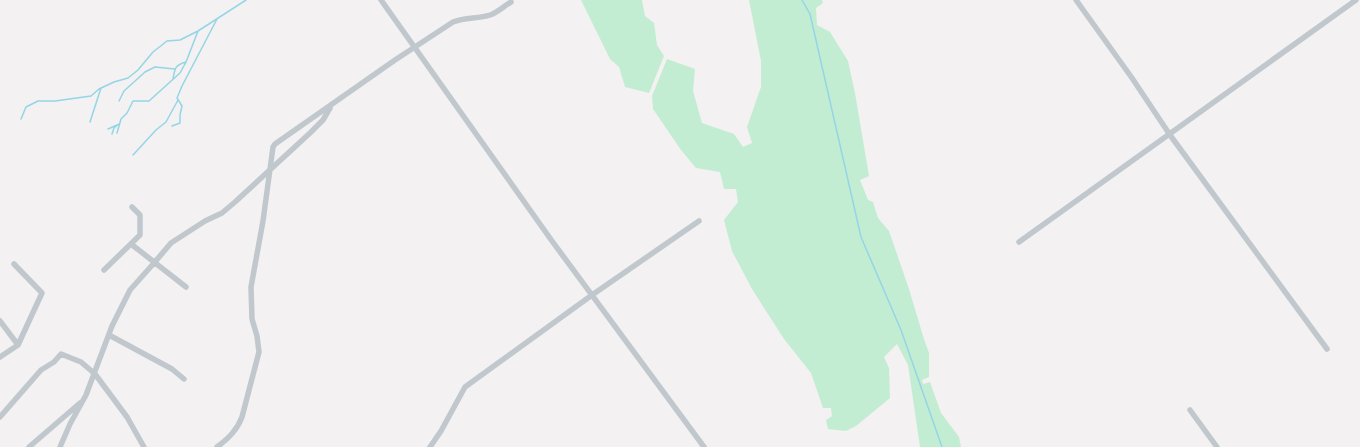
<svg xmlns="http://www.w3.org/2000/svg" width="1360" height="447" font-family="Poppins,sans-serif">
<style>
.green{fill:#c3edd3}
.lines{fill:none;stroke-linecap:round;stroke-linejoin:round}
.stream{stroke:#94d5e6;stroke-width:1.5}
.minor{stroke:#c0c8ce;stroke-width:5.5}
</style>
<rect width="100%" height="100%" fill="#f3f1f1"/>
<!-- green -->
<path class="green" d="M 581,0 L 642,0 L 645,16 L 654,23 L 657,45 L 664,56 L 649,93 L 625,87 L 619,67 L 610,59 Z
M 749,0 L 822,0 L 823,3 L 816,8 L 817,25 L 830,32 L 848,61 L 855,93 L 869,176 L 860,180 L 868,200 L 873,202 L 878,218 L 889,231 L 909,289 L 923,336 L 929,353 L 929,377 L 922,380 L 923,384 L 930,382 L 941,413 L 959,437 L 961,447 L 920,447 L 908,365 L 897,344 L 884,357 L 889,368 L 890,398 L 856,426 L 846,431 L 828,429 L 826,420 L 832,416 L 831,408 L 823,408 L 811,373 L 784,339 L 752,289 L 732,251 L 724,220 L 738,202 L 736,189 L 724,189 L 720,172 L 696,168 L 681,150 L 653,109 L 652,96 L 667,59 L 695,69 L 693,91 L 702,123 L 734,134 L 743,147 L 752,143 L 747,127 L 761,87 L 761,61 Z"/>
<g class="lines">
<!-- stream -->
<path class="stream" d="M 802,0 L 810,14 L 861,237 L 901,330 L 942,447
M 173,79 C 175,68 175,65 186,62
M 119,101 L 124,91 L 145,72 L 155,67 L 175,69
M 21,119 L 26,107 L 38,101 L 55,101 L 91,96 L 99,89 L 114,82 L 128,78 L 138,70 L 153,52 L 167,41 L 180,40 L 198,31 L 246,0
M 90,122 L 101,88
M 172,126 L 180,123 L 180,115 L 182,106 L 177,98 L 182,86 L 217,19
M 108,129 L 117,125
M 117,133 L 121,119 L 127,113 L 133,101 L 149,101 L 180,73 L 186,62 L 198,31
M 112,134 L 114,128 L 120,123
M 133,155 L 156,130 L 166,122 L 178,100"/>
<!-- minor -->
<path class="minor" d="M 381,0 L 552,241 L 704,447
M 1076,0 L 1132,78 L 1170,135 L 1327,349
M 1019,242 L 1356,0
M 131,244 L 186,287
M 104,270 L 140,235 L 140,215 L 132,207
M 0,321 L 18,345
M 109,335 L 172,369 L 184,379
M 0,357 L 18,345 L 42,293 L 14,264
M 1190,410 L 1217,447
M 0,417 L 41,370 L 54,362 L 61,354 L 81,362 L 95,374 L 127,417 L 144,447
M 29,447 L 80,403
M 60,447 L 70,424 L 86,395 L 112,326 L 130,290 L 154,263 L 171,243 L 205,221 L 222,213 L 235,202 L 310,133 L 323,120 L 330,108
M 217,447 C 229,438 237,430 242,417 L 259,352 L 257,336 L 252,319 L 251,287 L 263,221 L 273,147 L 275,144 L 395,60 L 453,22 C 465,17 478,19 490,15 C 498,12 504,6 511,2
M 430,447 L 441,431 L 465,387 L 592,295 L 699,221"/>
</g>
</svg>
